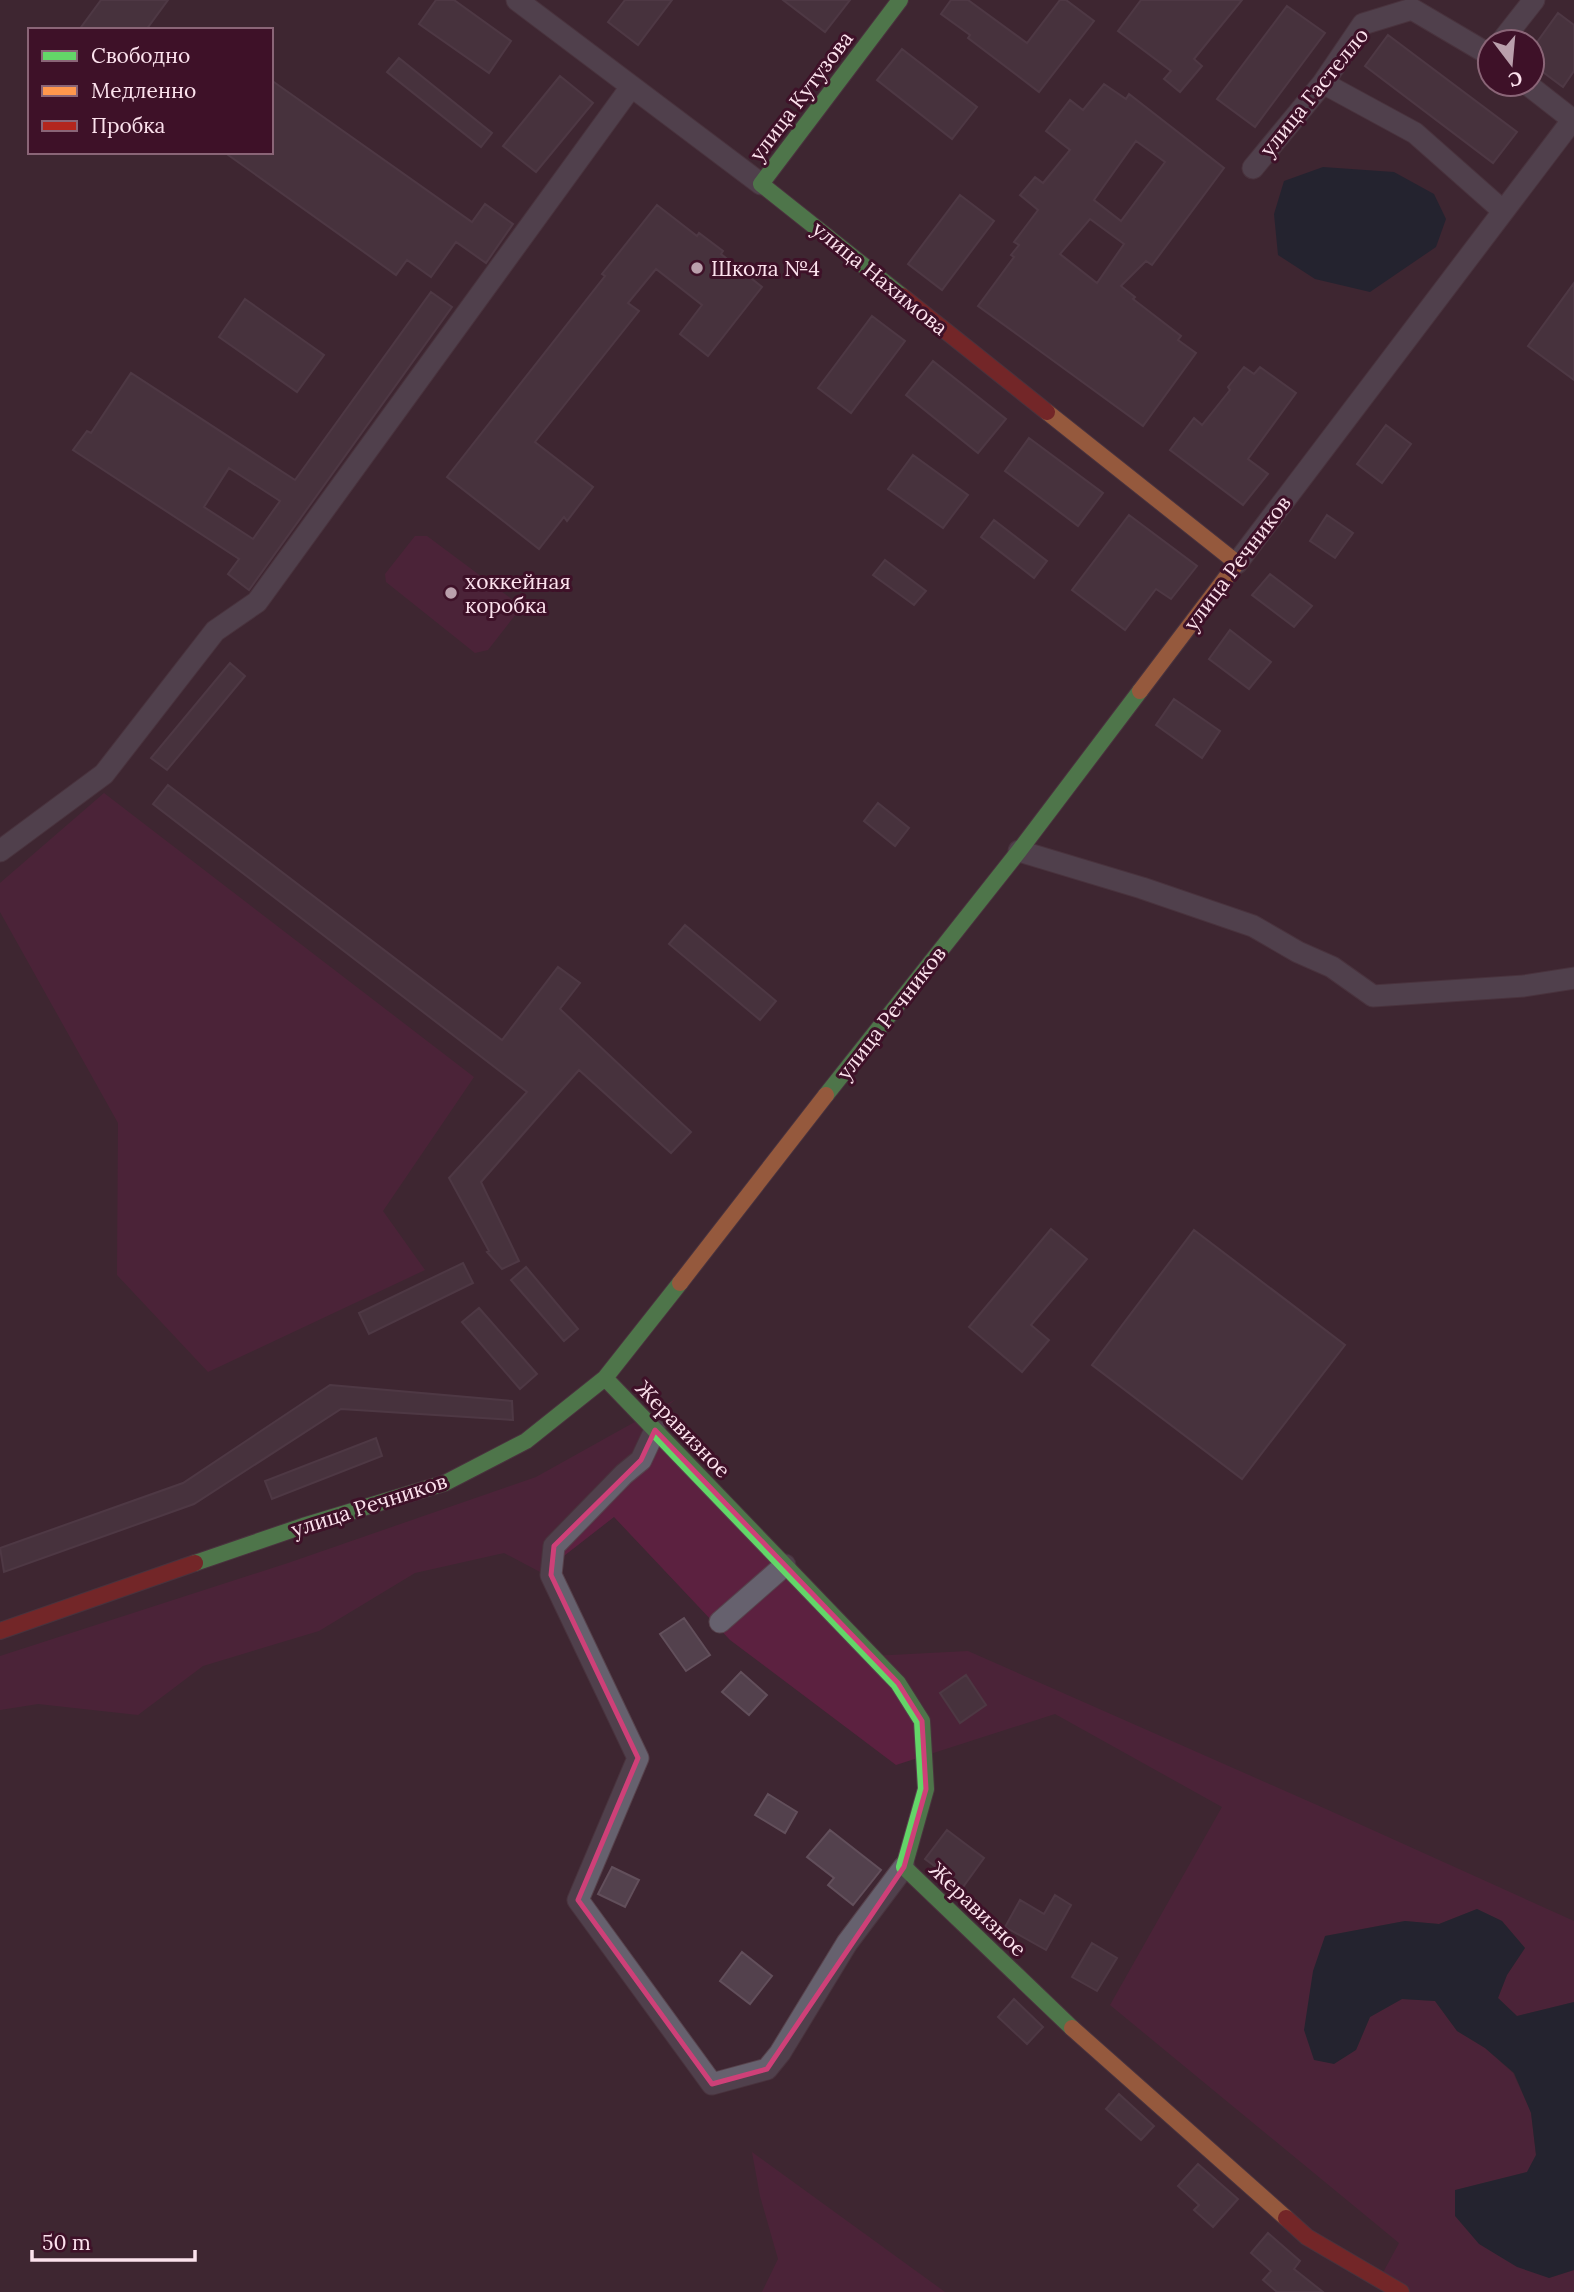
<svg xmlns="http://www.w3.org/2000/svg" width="1574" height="2292" font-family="Lora,serif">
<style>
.green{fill:#5c2140}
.water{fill:#061f2d}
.building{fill:#53414d;stroke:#624f5b;stroke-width:2;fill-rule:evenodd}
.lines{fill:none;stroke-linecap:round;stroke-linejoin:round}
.street-casing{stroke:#57424c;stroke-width:23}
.fast-casing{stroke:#57424c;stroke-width:18}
.slow-casing{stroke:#57424c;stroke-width:18}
.jam-casing{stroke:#57424c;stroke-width:18}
.street{stroke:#66616e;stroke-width:21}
.fast{stroke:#63d668;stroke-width:16}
.slow{stroke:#ff974d;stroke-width:16}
.jam{stroke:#b3261e;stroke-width:16}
.marked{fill:none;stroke:#ce4078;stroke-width:5;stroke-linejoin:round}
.poi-dot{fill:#baa0ac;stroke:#3e1128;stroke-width:2.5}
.labels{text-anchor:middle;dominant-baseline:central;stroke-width:6;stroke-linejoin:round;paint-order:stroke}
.street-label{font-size:21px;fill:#fce2ed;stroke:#3e1128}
.poi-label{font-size:21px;fill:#fce2ed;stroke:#3e1128;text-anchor:start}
</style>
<rect width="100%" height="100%" fill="#3e2632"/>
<!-- green -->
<path class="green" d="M 415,536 L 427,536 L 517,603 L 516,614 L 488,650 L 475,653 L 386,582 L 385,574 Z
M 104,793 L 474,1077 L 383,1211 L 425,1270 L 208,1372 L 117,1275 L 118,1123 L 0,912 L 0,883 Z
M 676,1399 L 652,1418 L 872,1656 L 968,1651 L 1326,1809 L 1574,1921 L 1574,2002 L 1517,2016 L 1498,1998 L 1507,1975 L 1525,1948 L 1502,1921 L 1477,1909 L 1439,1924 L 1405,1921 L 1325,1936 L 1356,2050 L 1370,2017 L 1402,1999 L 1435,2001 L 1457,2031 L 1485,2048 L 1513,2073 L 1531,2112 L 1536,2155 L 1527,2172 L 1456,2190 L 1549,2278 L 1574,2270 L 1574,2292 L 1400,2292 L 1379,2280 L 1399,2243 L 1110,2005 L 1222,1807 L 1055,1714 L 896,1765 L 730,1640 L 614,1517 L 542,1573 L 504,1553 L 415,1573 L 319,1631 L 203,1666 L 138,1715 L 38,1704 L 0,1710 L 0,1656 L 288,1563 L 536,1477 Z
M 752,2152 L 945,2292 L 762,2292 L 778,2259 L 760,2196 Z"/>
<!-- water -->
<path class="water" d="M 1323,167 L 1394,172 L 1434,194 L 1446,219 L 1436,247 L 1370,292 L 1315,279 L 1278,255 L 1274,214 L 1284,181 Z
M 1477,1909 L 1502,1921 L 1525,1948 L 1507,1975 L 1498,1998 L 1517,2016 L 1574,2002 L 1574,2270 L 1549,2278 L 1517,2267 L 1479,2244 L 1455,2216 L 1455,2190 L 1527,2172 L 1536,2155 L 1531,2113 L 1514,2073 L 1485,2048 L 1457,2031 L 1435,2001 L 1402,1999 L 1370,2017 L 1356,2050 L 1334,2064 L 1314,2060 L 1304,2030 L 1313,1971 L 1325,1936 L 1405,1921 L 1439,1924 Z"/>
<!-- building -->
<path class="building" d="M 101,0 L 168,0 L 146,30 L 79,30 Z
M 436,0 L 454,0 L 511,41 L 489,73 L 419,24 Z
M 625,0 L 672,0 L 638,45 L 608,22 Z
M 783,0 L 850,0 L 825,32 Z
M 951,0 L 968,0 L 1027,43 L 1060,0 L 1066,0 L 1094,21 L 1039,92 L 968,38 L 970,35 L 941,14 Z
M 1141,0 L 1242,0 L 1194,59 L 1202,66 L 1180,92 L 1164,79 L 1171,71 L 1118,31 Z
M 1287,6 L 1325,33 L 1255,127 L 1217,99 Z
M 1558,13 L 1574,25 L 1574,71 L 1563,87 L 1532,64 L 1532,49 Z
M 1388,35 L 1517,132 L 1493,163 L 1365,66 Z
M 902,49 L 977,107 L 952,139 L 877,80 Z
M 399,58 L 492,133 L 481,147 L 387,72 Z
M 560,76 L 593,103 L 536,172 L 503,146 Z
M 271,80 L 472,222 L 485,204 L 513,224 L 486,263 L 456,242 L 431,277 L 407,260 L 396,275 L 224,152 L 271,152 Z
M 1104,84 L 1126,99 L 1129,94 L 1224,168 L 1152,265 L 1146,261 L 1121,286 L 1135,297 L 1133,299 L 1181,336 L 1178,340 L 1196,353 L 1143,426 L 978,306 L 1014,257 L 1011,255 L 1019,245 L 1014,242 L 1038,210 L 1020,195 L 1035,177 L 1043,183 L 1070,150 L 1046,131 L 1070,100 L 1083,110 ZM 1136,141 L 1165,162 L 1121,221 L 1094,200 ZM 1090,219 L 1124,244 L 1097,283 L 1060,254 Z
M 960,195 L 994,221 L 942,290 L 908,264 Z
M 657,205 L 697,236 L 699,233 L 723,251 L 721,254 L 762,287 L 708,356 L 680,334 L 702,305 L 656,269 L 628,303 L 639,311 L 535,442 L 593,487 L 567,521 L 564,517 L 539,549 L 447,477 L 605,276 L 602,274 Z
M 1574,283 L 1574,380 L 1528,346 Z
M 431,292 L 452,307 L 249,590 L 228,574 L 239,559 L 73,450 L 87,431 L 91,433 L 131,373 L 295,480 ZM 229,468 L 280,501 L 253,539 L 204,507 Z
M 245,299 L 324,355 L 297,392 L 219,337 Z
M 872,316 L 905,341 L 851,413 L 818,388 Z
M 933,361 L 1006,419 L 978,453 L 906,395 Z
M 1244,367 L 1254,374 L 1260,367 L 1296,393 L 1248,459 L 1268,474 L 1243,505 L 1170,450 L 1194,418 L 1202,425 L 1230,390 L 1228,387 Z
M 1386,425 L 1411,444 L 1382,483 L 1357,464 Z
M 1029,438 L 1103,493 L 1078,526 L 1005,471 Z
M 913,455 L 968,495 L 943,528 L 888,489 Z
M 1129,515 L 1197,566 L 1171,599 L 1156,589 L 1125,630 L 1072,590 Z
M 1327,515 L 1353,533 L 1335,558 L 1310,541 Z
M 994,520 L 1047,561 L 1034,578 L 981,537 Z
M 885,560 L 926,591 L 914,605 L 873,575 Z
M 1270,574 L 1312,606 L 1294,627 L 1252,595 Z
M 1230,630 L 1271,662 L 1249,689 L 1209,659 Z
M 230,663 L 245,676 L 167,770 L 151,758 Z
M 1174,699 L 1220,731 L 1202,758 L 1156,725 Z
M 168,785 L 502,1040 L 558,967 L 580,983 L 560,1009 L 691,1132 L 671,1153 L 579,1070 L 481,1182 L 519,1261 L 502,1269 L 487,1252 L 489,1251 L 449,1178 L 527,1092 L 153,804 Z
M 878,803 L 909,828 L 895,846 L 864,821 Z
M 685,925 L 776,1001 L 760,1020 L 669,944 Z
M 1051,1229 L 1087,1259 L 1031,1325 L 1049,1340 L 1022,1372 L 969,1327 Z
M 1194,1230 L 1345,1345 L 1242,1479 L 1092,1365 Z
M 463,1263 L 473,1283 L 369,1334 L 359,1313 Z
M 526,1267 L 578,1329 L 564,1341 L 511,1280 Z
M 479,1308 L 537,1374 L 520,1389 L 462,1322 Z
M 330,1385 L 512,1401 L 513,1420 L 341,1409 L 194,1504 L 4,1572 L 0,1548 L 183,1483 Z
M 376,1438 L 382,1456 L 272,1499 L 265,1481 Z
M 684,1618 L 710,1655 L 686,1671 L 660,1634 Z
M 741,1672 L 767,1695 L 749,1715 L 722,1692 Z
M 966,1675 L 986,1705 L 960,1723 L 940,1693 Z
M 768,1794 L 797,1812 L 785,1833 L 755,1815 Z
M 830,1830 L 881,1870 L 853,1905 L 828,1885 L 834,1878 L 807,1857 Z
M 947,1830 L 984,1858 L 963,1887 L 925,1859 Z
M 612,1867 L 639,1880 L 625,1907 L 598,1894 Z
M 1055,1895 L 1071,1905 L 1046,1950 L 1005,1927 L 1020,1900 L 1044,1914 Z
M 1092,1943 L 1117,1958 L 1097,1991 L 1072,1977 Z
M 742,1952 L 772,1976 L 750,2004 L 720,1981 Z
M 1014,1999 L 1043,2027 L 1027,2044 L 998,2017 Z
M 1119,2094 L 1154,2126 L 1141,2140 L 1106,2109 Z
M 1198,2164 L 1238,2199 L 1213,2227 L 1194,2210 L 1199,2205 L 1178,2186 Z
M 1268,2233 L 1300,2261 L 1294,2269 L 1323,2292 L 1277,2292 L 1263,2280 L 1271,2271 L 1251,2253 Z"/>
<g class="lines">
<defs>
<path id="street" d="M 517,0 L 761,184
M 1501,42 L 1534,0
M 1323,83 L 1415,133 L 1502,210
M 1527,84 L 1573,120
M 1253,168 L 1323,83 L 1363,24 L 1412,9 L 1490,55
M 1237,563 L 1574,118
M 0,851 L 104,774 L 215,631 L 257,602 L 631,87
M 1019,851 L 1142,888 L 1253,926 L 1298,952 L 1332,967 L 1373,996 L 1524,986 L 1574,978
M 655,1430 L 641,1460 L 624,1474 L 554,1546 L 551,1575 L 638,1758 L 578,1900 L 712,2084 L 767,2069 L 780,2053 L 847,1943 L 904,1867
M 720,1622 L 785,1565"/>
<path id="fast" d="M 900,0 L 761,184 L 902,296
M 826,1095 L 1019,851 L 1140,691
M 605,1378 L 898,1683 L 922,1721 L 926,1789 L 904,1867 L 1072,2028
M 195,1563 L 303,1526 L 445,1483 L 526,1441 L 605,1378 L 680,1283"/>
<path id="slow" d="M 1047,412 L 1237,563 L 1140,691
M 680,1283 L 826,1095
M 1072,2028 L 1286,2218"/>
<path id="jam" d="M 902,296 L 1047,412
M 0,1631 L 195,1563
M 1286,2218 L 1307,2237 L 1401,2292"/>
</defs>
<!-- street casing -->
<use href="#street" class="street-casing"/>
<!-- fast casing -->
<use href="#fast" class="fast-casing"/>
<!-- slow casing -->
<use href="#slow" class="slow-casing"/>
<!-- jam casing -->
<use href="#jam" class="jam-casing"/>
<!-- street -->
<use href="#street" class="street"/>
<!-- fast -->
<use href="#fast" class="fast"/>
<!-- slow -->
<use href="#slow" class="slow"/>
<!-- jam -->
<use href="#jam" class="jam"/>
</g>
<!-- marked area -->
<path d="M0 0H1574V2292H0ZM 655,1430 L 898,1683 L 922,1721 L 926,1789 L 904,1867 L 767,2069 L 712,2084 L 578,1900 L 638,1758 L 551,1575 L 554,1546 L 641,1460 Z" fill="#3e2632" fill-opacity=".55" fill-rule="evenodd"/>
<path class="marked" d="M 655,1430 L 898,1683 L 922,1721 L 926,1789 L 904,1867 L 767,2069 L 712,2084 L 578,1900 L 638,1758 L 551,1575 L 554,1546 L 641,1460 Z"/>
<!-- markers -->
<g class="poi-dot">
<circle cx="697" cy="268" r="7"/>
<circle cx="451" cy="593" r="7"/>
</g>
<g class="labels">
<!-- street labels -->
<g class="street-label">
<text transform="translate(1314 92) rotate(-51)">улица Гастелло</text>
<text transform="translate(801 96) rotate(-53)">улица Кутузова</text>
<text transform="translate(880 278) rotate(39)">улица Нахимова</text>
<text transform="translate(1237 563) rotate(-53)">улица Речников</text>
<text transform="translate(891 1013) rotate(-52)">улица Речников</text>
<text transform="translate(683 1429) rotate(46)">Жеравизное</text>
<text transform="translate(369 1505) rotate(-18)">улица Речников</text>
<text transform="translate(978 1909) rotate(44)">Жеравизное</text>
</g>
<!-- poi labels -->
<g class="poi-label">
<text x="711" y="268">Школа №4</text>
<text x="465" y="581">хоккейная<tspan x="465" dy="24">коробка</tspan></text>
</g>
</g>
<!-- legend -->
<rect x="28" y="28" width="245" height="126" fill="#3e1128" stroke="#8a6577" stroke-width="2"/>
<rect x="42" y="51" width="35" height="10" fill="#63d668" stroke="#8a6577" stroke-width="2"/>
<text x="91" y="63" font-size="21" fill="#fce2ed">Свободно</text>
<rect x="42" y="86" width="35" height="10" fill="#ff974d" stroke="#8a6577" stroke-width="2"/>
<text x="91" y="98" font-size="21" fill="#fce2ed">Медленно</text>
<rect x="42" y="121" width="35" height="10" fill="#b3261e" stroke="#8a6577" stroke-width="2"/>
<text x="91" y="133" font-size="21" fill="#fce2ed">Пробка</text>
<!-- north arrow -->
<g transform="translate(1511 63) rotate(164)"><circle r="33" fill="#3e1128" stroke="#8a6577" stroke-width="2"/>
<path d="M0-5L12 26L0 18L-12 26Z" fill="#baa0ac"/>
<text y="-10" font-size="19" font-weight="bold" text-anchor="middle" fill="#fce2ed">С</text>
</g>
<!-- scale -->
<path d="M32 2250v10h163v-10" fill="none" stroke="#fce2ed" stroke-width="3.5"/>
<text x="42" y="2250" font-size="21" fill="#fce2ed" stroke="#3e1128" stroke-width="5" paint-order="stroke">50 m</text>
</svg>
